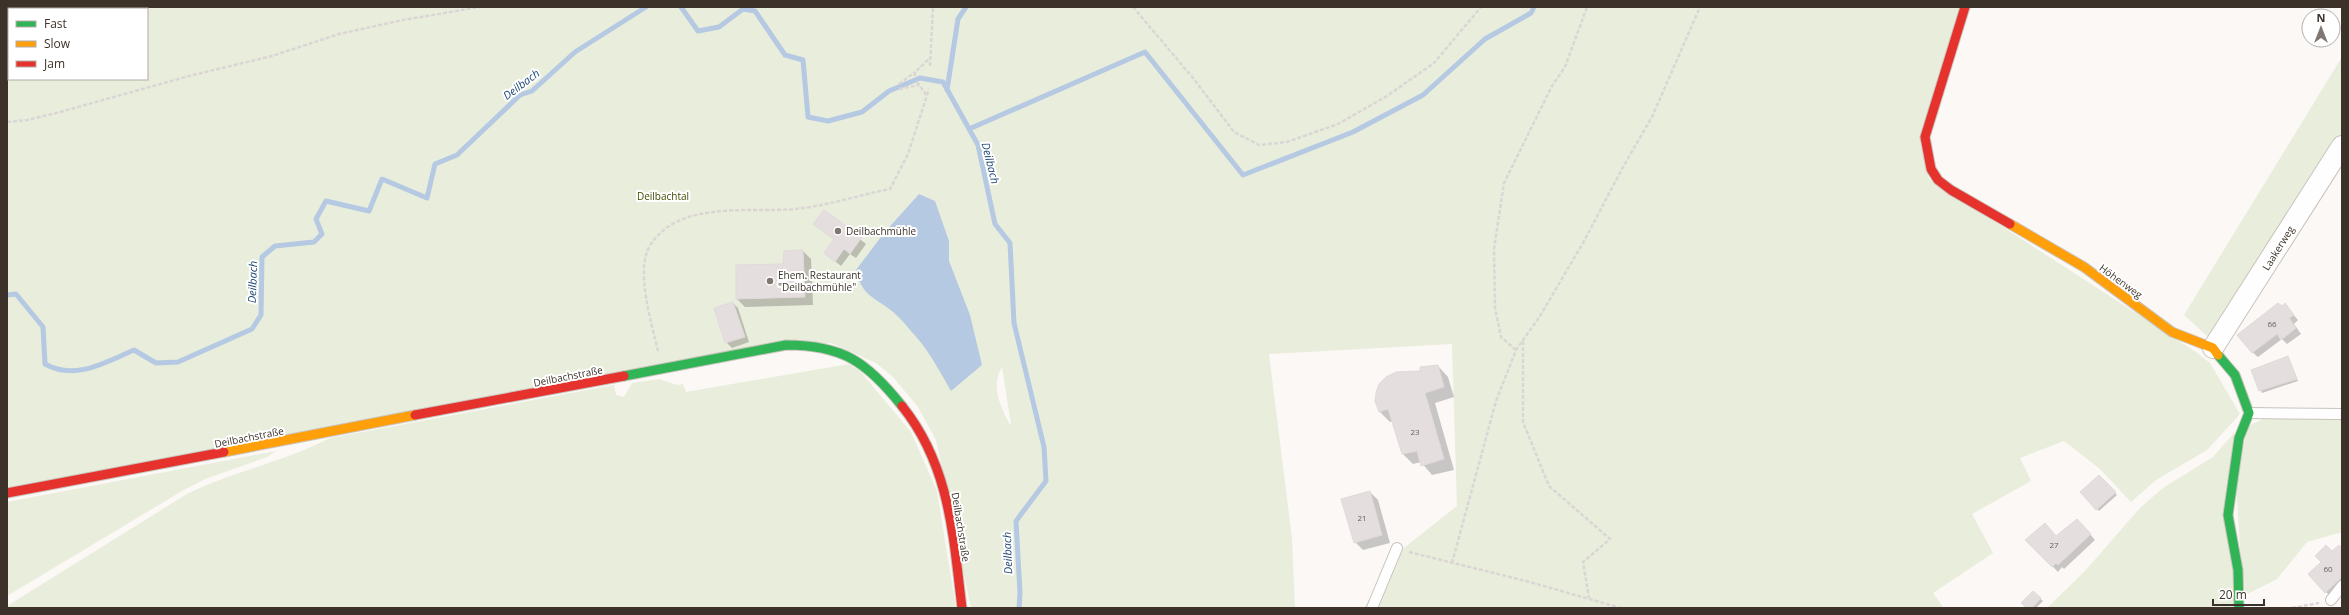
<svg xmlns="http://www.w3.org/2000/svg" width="2349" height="615" font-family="'Open Sans',sans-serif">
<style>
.green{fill:#e9eddb;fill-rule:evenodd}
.water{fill:#b5c9e2}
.shadow{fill:#0003}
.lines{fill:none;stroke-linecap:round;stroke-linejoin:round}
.stream{stroke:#b5c9e2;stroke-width:5}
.building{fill:#e5dede;stroke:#e1d9db}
.lane-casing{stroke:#c9c3bd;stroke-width:12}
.street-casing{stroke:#c9c3bd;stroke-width:22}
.fast-casing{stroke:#c9c3bd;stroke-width:11}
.slow-casing{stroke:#c9c3bd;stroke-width:11}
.jam-casing{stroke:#c9c3bd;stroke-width:11}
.path{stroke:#dad6d5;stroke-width:2.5;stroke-dasharray:4 2;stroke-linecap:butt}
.lane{stroke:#fefefe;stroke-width:10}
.street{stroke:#fefefe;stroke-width:20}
.fast{stroke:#30b455;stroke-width:9}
.slow{stroke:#ff9f0a;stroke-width:9}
.jam{stroke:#e5322d;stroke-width:9}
.poi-dot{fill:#7f7770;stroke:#fff;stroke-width:1.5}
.labels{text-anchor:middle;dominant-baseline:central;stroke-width:4;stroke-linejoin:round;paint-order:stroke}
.number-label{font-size:8px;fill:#6a615a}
.park-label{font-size:10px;fill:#3d4b01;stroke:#fff}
.poi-label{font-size:10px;fill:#3c3229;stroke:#fff;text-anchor:start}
.street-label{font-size:10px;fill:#3c3229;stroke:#fff}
.water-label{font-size:11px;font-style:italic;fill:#1e4877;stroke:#fff}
</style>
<rect width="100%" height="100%" fill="#fbf8f5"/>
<!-- green -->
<path class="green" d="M 7,7 L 1961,7 L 1920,143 L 1929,179 L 2196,352 L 2210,363 L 2240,414 L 2207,450 L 2156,480 L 2131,502 L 2100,469 L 2064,441 L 2020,458 L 2031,481 L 1972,514 L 1993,553 L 1933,593 L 1944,608 L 1364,608 L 1395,555 L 1457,506 L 1452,344 L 1269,354 L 1292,539 L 1295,608 L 971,608 L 936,440 L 918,407 L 893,377 L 876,363 L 831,343 L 7,487 ZM 9,9 L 147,9 L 147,79 L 9,79 ZM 1002,367 L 1011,424 L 1010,425 C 1001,408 990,385 1002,367 Z
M 2342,57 L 2342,139 L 2222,321 L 2207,336 L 2184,315 Z
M 849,364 L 860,371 L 911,432 L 937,491 L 956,608 L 7,608 L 7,606 L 187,494 C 233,471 284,462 330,438 L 614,385 L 616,395 L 624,397 L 632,383 L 659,379 L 677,385 L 683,384 L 686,392 Z
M 2268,417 L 2342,418 L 2342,532 L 2307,542 L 2277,579 L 2243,596 L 2236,482 L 2248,426 Z
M 2234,433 L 2234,608 L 2047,608 L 2085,571 L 2140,508 L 2163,488 L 2213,457 Z
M 276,451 L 267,457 L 205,479 L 182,491 L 7,596 L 7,502 Z"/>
<!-- water -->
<path class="water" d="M 919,194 L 935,201 L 949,241 L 949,261 L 970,315 L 982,365 L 951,391 C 939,370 927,347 910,330 C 904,322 896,314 888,308 C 871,296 861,293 856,270 L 884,233 Z"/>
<!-- shadow -->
<path class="shadow" d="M 824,211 L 866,244 L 856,258 L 850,254 L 841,266 L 825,253 L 835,240 L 815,224 Z
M 803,251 L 811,259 L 813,305 L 745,307 L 737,299 Z
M 733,303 L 738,308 L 749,342 L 732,348 L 726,342 Z
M 2285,305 L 2298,320 L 2294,324 L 2301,334 L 2287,344 L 2282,339 L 2258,357 L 2252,352 Z
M 2288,357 L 2298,381 L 2262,393 L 2253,370 Z
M 1438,366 L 1448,377 L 1454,397 L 1435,403 L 1454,470 L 1432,475 L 1421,462 L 1413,464 L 1403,454 L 1393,421 L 1390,422 L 1380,412 L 1421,372 Z
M 2099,476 L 2117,495 L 2099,511 L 2081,492 Z
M 1370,492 L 1378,500 L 1390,543 L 1363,550 L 1355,542 Z
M 2082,525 L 2095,540 L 2064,569 L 2062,567 L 2058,572 L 2027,540 L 2057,537 Z
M 2342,550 L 2342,587 L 2331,597 L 2326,592 L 2332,553 Z
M 2033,592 L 2043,601 L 2036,608 L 2028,608 Z"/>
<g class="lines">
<!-- stream -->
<path class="stream" d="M 681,7 L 698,31 L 719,27 L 743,9 L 755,11 L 785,55 L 803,60 L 808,117 L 828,121 L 862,112 L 889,91 L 920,78 L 943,82 L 978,145 L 995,224 L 1010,243 L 1014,323 L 1044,447 L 1046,481 L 1016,521 L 1020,593 L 1019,608
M 947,90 L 958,19 L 966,7
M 969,129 L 1145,52 L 1243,175 L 1353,132 L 1423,95 L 1485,39 L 1531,13 L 1534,7
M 7,295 L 16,294 L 43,327 L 45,364 C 75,381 106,362 134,350 L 156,363 L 178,362 L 252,329 L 261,315 L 262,257 L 275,246 L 314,242 L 322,234 L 316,219 L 326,201 L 369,211 L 382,179 L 427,198 L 435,164 L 457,155 L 520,95 L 532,91 L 575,52 L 646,7"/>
</g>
<!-- building -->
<path class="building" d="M 824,210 L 862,237 L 850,254 L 844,249 L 835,262 L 824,253 L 834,239 L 813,224 Z
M 803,250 L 805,297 L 736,299 L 736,265 L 783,264 L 784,251 Z
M 733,302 L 745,337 L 725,343 L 714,308 Z
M 2278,303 L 2282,306 L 2285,303 L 2294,315 L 2289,318 L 2296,328 L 2281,340 L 2277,334 L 2252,353 L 2237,335 Z
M 2288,356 L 2297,379 L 2259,391 L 2251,370 Z
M 1438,365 L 1444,387 L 1425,393 L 1444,459 L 1421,466 L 1417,451 L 1402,454 L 1388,409 L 1379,412 L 1375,401 L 1376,393 L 1379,384 L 1386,377 L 1396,372 L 1420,371 L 1420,367 Z
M 2099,475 L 2116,492 L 2096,510 L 2080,492 Z
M 1370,491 L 1382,535 L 1354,543 L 1341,499 Z
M 2077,519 L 2091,534 L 2058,565 L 2056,563 L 2052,567 L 2025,540 L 2045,523 L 2056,536 Z
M 2326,545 L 2332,551 L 2339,545 L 2342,549 L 2342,577 L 2325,593 L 2308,574 L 2321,562 L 2315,556 Z
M 2033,591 L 2041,598 L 2032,608 L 2027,608 L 2021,603 Z"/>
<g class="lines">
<defs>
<path id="lane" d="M 2249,413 L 2342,414
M 2331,600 L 2342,586
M 1372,608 L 1397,548"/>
<path id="street" d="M 2213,348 L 2342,146"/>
<path id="fast" d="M 2218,355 L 2235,375 L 2249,413 L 2239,438 L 2228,515 L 2238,570 L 2239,608
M 624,376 L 786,345 C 843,345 867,362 902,406"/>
<path id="slow" d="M 2010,224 L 2084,267 L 2172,332 L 2213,348 L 2218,355
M 224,452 L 415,415"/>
<path id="jam" d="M 1965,7 L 1925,137 L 1931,169 L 1938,180 L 1951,190 L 2010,224
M 902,406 C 950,466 953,535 962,608
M 415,415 L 624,376
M 7,493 L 224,452"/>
</defs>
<!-- lane casing -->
<use href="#lane" class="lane-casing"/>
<!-- street casing -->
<use href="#street" class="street-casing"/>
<!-- fast casing -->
<use href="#fast" class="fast-casing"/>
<!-- slow casing -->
<use href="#slow" class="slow-casing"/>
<!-- jam casing -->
<use href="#jam" class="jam-casing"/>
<!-- path -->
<path class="path" d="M 1133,7 L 1193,78 L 1234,132 L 1259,145 L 1287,142 L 1338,124 L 1387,96 L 1434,63 L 1481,7
M 930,66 L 933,7
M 915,76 L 915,72 L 930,58
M 917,82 L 927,96
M 899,84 L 915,72
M 899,89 L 919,85
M 7,122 L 27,120 L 60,112 L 189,76 L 272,56 L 339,34 L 403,20 L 480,7
M 1523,341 L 1523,422 L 1549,486 L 1610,539 L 1583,562 L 1589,598
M 1516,350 L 1501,337 L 1495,308 L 1494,249 L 1504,183 L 1552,86 L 1565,67 L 1587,7
M 658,351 C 652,324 634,268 651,244 C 680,200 749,213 795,209 C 827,206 859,195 890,189 L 908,154 L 929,89
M 1409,552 L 1526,581 L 1621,608
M 1452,563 L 1496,401 L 1516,350 L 1540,316 L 1583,243 L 1623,167 L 1652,117 L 1700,7
M 2292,608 L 2319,603"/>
<!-- lane -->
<use href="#lane" class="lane"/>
<!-- street -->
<use href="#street" class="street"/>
<!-- fast -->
<use href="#fast" class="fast"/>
<!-- slow -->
<use href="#slow" class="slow"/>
<!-- jam -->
<use href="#jam" class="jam"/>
</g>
<!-- markers -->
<g class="poi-dot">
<circle cx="838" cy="231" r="4"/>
<circle cx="770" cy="281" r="4"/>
</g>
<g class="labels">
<!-- number labels -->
<g class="number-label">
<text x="2272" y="323">66</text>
<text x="1415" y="431">23</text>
<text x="1362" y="517">21</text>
<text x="2054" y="544">27</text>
<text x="2328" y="568">60</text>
</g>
<!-- park labels -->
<g class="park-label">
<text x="663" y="196">Deilbachtal</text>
</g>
<!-- poi labels -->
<g class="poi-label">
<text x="846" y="231">Deilbachmühle</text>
<text x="778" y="275">Ehem. Restaurant<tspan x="778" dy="12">"Deilbachmühle"</tspan></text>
</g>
<!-- street labels -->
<g class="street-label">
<text transform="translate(2278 248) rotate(-58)">Laakerweg</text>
<text transform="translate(2121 281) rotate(36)">Höhenweg</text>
<text transform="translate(568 376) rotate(-11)">Deilbachstraße</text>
<text transform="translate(249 437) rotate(-11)">Deilbachstraße</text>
<text transform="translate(961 527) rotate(81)">Deilbachstraße</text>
</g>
<!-- water labels -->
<g class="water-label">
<text transform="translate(521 84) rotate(-37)">Deilbach</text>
<text transform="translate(991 163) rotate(76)">Deilbach</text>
<text transform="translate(252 282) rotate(-88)">Deilbach</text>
<text transform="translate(1007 553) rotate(-92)">Deilbach</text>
</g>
</g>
<!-- border -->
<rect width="2349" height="615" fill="none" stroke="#3c3229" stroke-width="16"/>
<!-- legend -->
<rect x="8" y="8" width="140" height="72" fill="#ffffff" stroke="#b1ada9"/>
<rect x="16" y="21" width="20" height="6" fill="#30b455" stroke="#b1ada9"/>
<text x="44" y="28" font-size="12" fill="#3c3229">Fast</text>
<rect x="16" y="41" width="20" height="6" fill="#ff9f0a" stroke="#b1ada9"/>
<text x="44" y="48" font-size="12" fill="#3c3229">Slow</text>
<rect x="16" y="61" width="20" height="6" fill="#e5322d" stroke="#b1ada9"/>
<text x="44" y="68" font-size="12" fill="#3c3229">Jam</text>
<!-- north arrow -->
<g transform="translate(2321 28)"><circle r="19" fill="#ffffff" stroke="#b1ada9"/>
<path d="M0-3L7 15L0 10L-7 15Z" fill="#7f7770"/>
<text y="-6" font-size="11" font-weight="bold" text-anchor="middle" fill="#3c3229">N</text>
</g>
<!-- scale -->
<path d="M2213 599v6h51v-6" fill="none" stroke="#3c3229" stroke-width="2"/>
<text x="2219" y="599" font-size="12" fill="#3c3229" stroke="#ffffff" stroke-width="3" paint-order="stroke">20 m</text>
</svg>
